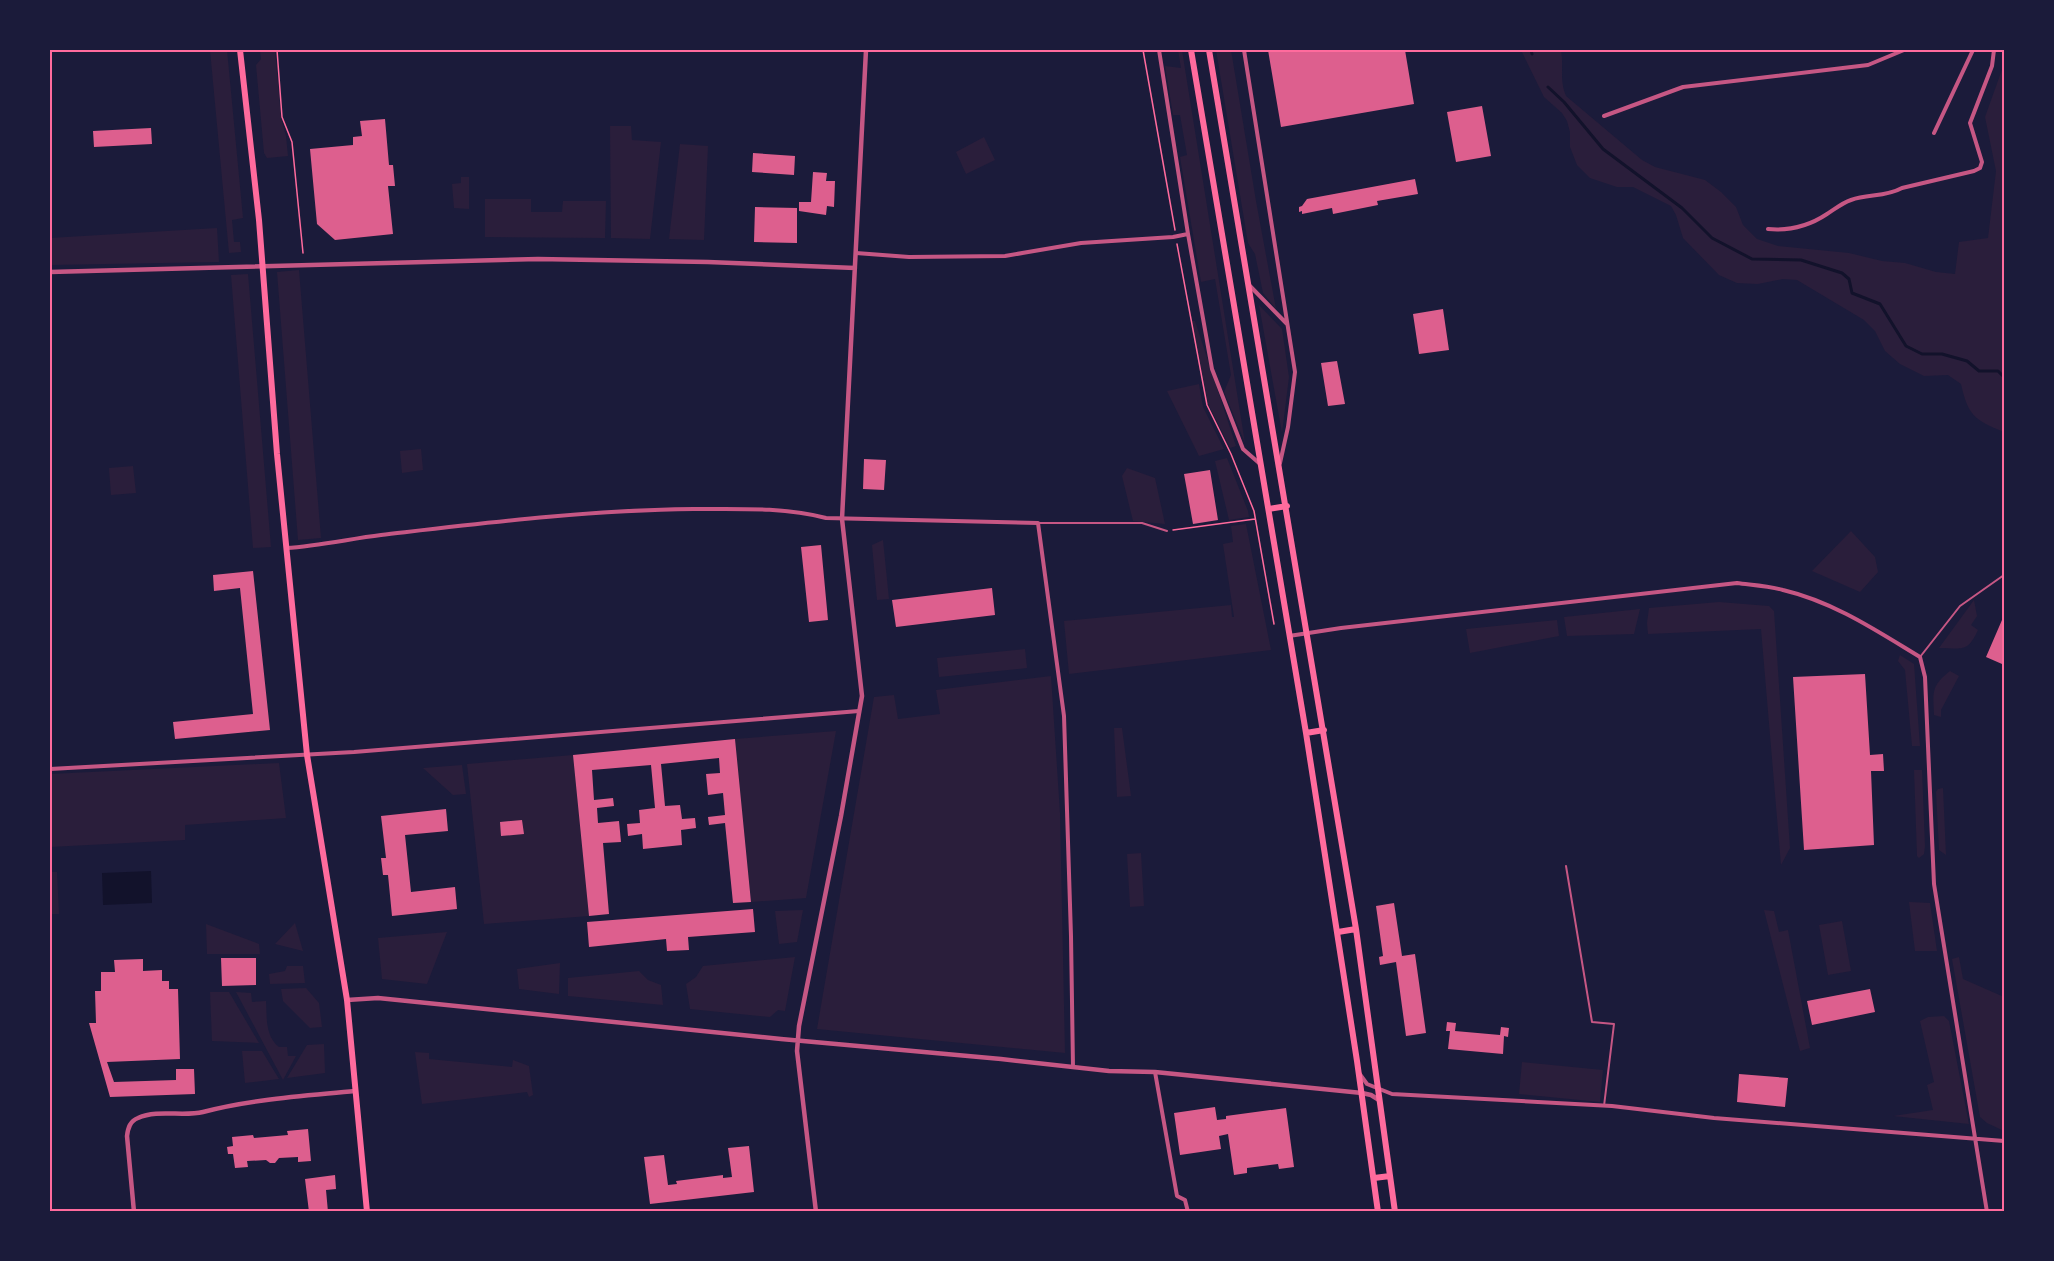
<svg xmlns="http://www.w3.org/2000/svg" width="2054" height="1261" font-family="Lora,serif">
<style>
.green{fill:#2a1e3b}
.water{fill:#12122b}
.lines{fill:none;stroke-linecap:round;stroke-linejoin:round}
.stream{stroke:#12122b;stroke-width:3}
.building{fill:#dd5f8e}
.path{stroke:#ff6b9d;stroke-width:1.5}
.service{stroke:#c65784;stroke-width:2}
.minor{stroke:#c65784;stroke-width:4}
.tertiary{stroke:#c65784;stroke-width:4.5}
.primary{stroke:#ff6b9d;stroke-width:6}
.neatline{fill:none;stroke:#ff6b9d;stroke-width:2}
</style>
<rect width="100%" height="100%" fill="#1b1b3a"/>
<!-- green -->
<path class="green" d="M 210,50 L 227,50 L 243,218 L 232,220 L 234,242 L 240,242 L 241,252 L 229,253 Z
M 260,50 L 275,50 L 281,118 L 286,136 L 288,156 L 267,158 L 264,153 L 256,65 L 261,59 Z
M 1178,50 L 1182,50 L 1185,69 L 1245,443 L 1224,392 L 1231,375 L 1215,279 L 1201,282 L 1180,157 L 1187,155 L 1180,115 L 1173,115 L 1165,66 L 1181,68 Z
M 1216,50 L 1231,50 L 1256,201 L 1276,309 L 1263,293 L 1255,254 L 1248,243 Z
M 1521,50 L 1561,50 C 1564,67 1559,79 1566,96 L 1642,160 L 1655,167 L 1705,180 L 1721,192 L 1736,207 L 1743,225 L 1757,239 L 1778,246 L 1849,253 L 1882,261 L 1905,263 L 1936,272 L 1955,274 L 1959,242 L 1988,238 L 1996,171 L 1985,117 L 2004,64 L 2004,432 C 1974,420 1968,415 1961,384 L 1948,375 L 1924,376 L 1900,364 L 1885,351 L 1875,331 L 1864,320 L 1797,280 L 1783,279 L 1758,284 L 1737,283 L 1719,275 L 1683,238 L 1676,215 L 1671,206 L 1633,187 L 1617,187 L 1590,178 L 1577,165 L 1570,147 L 1570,132 L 1567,121 L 1562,113 L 1544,97 Z
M 610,126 L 631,126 L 632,140 L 661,142 L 650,239 L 611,238 Z
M 984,137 L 995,160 L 966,174 L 956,152 Z
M 680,144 L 708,146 L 704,240 L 669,239 Z
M 461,177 L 469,177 L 469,209 L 454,208 L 452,184 L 461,183 Z
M 485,199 L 531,199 L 531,212 L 562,212 L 563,201 L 606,201 L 605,238 L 485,237 Z
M 217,228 L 219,262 L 50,265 L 50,238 Z
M 299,270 L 321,538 L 298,540 L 277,272 Z
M 248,274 L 271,547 L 253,548 L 231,275 Z
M 1259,305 L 1282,329 L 1289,377 L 1282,433 Z
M 1192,321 L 1195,321 L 1236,446 L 1230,448 L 1208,404 Z
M 1199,384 L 1203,407 L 1224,449 L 1199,456 L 1167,391 Z
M 421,449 L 423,470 L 402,473 L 400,451 Z
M 1227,458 L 1248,511 L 1249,517 L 1229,520 L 1215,461 Z
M 133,466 L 136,493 L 111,495 L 109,468 Z
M 1127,468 L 1155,478 L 1165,524 L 1133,521 L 1122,476 Z
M 1246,524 L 1271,650 L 1069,674 L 1064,621 L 1231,605 L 1232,617 L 1234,617 L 1223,544 L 1233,542 L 1231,526 Z
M 1851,531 L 1875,557 L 1878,572 L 1860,592 L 1812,571 Z
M 883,540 L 889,599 L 877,600 L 872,545 Z
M 1974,600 L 1977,616 L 1971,625 L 1978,630 C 1967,653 1963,648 1939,648 Z
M 1719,602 L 1769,606 L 1774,611 L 1790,848 L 1781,865 L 1761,629 L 1648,634 L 1647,623 L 1649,608 Z
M 1640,609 L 1634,634 L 1567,636 L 1564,617 Z
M 1557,620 L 1559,636 L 1470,653 L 1466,629 Z
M 1025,649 L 1027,668 L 939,677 L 937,658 Z
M 1900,655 L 1914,664 L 1920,746 L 1912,746 L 1905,670 L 1898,661 Z
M 1950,671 L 1959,676 L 1941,710 L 1941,717 L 1934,715 C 1933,692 1931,686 1950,671 Z
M 1051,676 L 1060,813 L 1065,1053 L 817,1029 L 874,697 L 894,695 L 898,719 L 940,714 L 936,690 Z
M 1114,728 L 1122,728 L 1131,796 L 1117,797 Z
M 836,731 L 806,898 L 751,902 L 735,739 Z
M 573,755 L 589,916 L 484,924 L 467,764 Z
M 279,763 L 286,818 L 185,825 L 185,840 L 50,847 L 50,774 Z
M 462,765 L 466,794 L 453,795 L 423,768 Z
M 1914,770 L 1922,770 L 1925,846 L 1924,854 L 1919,858 L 1917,856 Z
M 1943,788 L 1946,855 L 1939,850 L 1936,792 L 1938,789 Z
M 1141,853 L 1144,906 L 1130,907 L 1127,854 Z
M 50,872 L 57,872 L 59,914 L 50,914 Z
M 1909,902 L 1930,903 L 1937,951 L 1915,951 Z
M 803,910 L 797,942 L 779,944 L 775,911 Z
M 1764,910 L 1774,911 L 1779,932 L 1788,930 L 1810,1048 L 1800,1051 Z
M 1842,921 L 1851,971 L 1828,975 L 1819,925 Z
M 295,923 L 303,951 L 275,944 Z
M 206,924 L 259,944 L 260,954 L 207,954 Z
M 447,932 L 427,984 L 382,979 L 378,938 Z
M 795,957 L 785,1011 L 778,1010 L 770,1017 L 690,1009 L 686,984 L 696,977 L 703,966 Z
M 1959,957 L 1963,979 L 2004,997 L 2004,1131 L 1987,1123 L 1980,1117 L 1952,959 Z
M 560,963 L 559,994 L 519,989 L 517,969 Z
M 287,966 L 303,966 L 305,983 L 270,984 L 269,974 L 285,971 Z
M 639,971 L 648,980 L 661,985 L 663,1005 L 568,996 L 568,978 Z
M 306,988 L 319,1003 L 322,1027 L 310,1028 L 283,1001 L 281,989 Z
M 210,992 L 229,992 L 259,1043 L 212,1041 Z
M 236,992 L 251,993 L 252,1002 L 266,1001 C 267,1018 265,1036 279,1047 L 287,1047 L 288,1056 L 296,1056 L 283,1080 Z
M 1944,1016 L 1949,1021 L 1969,1124 L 1893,1116 L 1933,1110 L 1927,1085 L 1934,1082 L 1920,1021 L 1928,1017 Z
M 324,1044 L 325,1073 L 287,1078 L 307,1045 Z
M 242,1051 L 262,1051 L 279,1079 L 245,1083 Z
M 415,1052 L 429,1053 L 429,1059 L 512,1067 L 513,1060 L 529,1066 L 533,1095 L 529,1097 L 527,1092 L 422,1104 Z
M 1522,1062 L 1603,1070 L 1600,1102 L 1519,1094 Z"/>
<!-- water -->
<path class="water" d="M 151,871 L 152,903 L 103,905 L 102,873 Z"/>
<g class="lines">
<!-- stream -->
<path class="stream" d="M 1531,50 L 1532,54
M 1548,87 L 1564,102 L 1603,149 L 1682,208 L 1712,238 L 1752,259 L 1801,260 L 1842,273 L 1849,279 L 1852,293 L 1880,304 L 1906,346 L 1922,354 L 1942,354 L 1967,361 L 1979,371 L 1998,371 L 2004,377"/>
</g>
<!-- building -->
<path class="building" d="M 1268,50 L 1405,50 L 1414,104 L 1281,127 Z
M 1482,106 L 1491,156 L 1456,162 L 1447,112 Z
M 385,119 L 389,165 L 393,165 L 395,186 L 388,186 L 393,234 L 335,240 L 317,224 L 310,149 L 353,145 L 353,137 L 362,136 L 360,121 Z
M 151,128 L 152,144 L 94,147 L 93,131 Z
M 753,153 L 795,156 L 794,175 L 752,172 Z
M 813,172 L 827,173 L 826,181 L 835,181 L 834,207 L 827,206 L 826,215 L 799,211 L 799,202 L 811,202 Z
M 1415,179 L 1418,194 L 1377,201 L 1378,205 L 1333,214 L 1332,208 L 1302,214 L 1302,211 L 1299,212 L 1299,207 L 1302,206 L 1307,199 Z
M 755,207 L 797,208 L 797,243 L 754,242 Z
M 1443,309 L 1449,350 L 1419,354 L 1413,314 Z
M 1337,361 L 1345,404 L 1328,406 L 1321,363 Z
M 864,459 L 886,460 L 884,490 L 863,489 Z
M 1210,470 L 1218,520 L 1193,524 L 1184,474 Z
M 821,545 L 828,620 L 809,622 L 801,547 Z
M 253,571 L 270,730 L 175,739 L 173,722 L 253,714 L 240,588 L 214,591 L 213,575 Z
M 992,588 L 995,615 L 896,627 L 892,600 Z
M 2002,620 L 2004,621 L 2004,660 L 2002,664 L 1986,657 Z
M 1865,674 L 1870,755 L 1883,754 L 1884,771 L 1871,771 L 1874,845 L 1804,850 L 1793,677 Z
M 735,739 L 751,902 L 733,903 L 725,823 L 709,825 L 708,817 L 725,815 L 723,793 L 708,795 L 706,774 L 720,773 L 719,758 L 661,764 L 665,806 L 680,805 L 682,819 L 695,818 L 696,828 L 681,830 L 682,845 L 643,849 L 642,834 L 628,836 L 627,824 L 640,823 L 639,810 L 655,808 L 651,765 L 592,770 L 594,800 L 613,798 L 614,806 L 597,808 L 598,823 L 619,821 L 621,842 L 603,843 L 609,914 L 589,916 L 573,755 Z
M 446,809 L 448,831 L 405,835 L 411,892 L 455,887 L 457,909 L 392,916 L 388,875 L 383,875 L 381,858 L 386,858 L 381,816 Z
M 522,820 L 524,834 L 501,836 L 500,822 Z
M 1394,903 L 1402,956 L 1415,954 L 1426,1033 L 1406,1036 L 1396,962 L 1380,965 L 1379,957 L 1383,956 L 1376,906 Z
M 753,909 L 755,932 L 688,937 L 689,950 L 667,951 L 666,939 L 589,947 L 587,922 Z
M 221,958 L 256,958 L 256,985 L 222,986 Z
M 143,959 L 143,971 L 162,970 L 162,981 L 169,981 L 169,989 L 178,989 L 180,1059 L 107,1062 L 114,1082 L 176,1080 L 176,1069 L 194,1069 L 195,1094 L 110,1097 L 89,1023 L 96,1023 L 95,991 L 101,991 L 101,972 L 115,972 L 114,960 Z
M 1870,989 L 1875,1012 L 1812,1025 L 1807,1001 Z
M 1447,1022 L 1456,1023 L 1455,1031 L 1500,1035 L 1501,1027 L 1509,1028 L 1508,1037 L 1504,1036 L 1503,1054 L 1448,1049 L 1450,1031 L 1446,1031 Z
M 1739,1074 L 1788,1078 L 1785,1107 L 1737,1102 Z
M 1215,1107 L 1217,1120 L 1226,1119 L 1226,1116 L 1286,1108 L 1294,1167 L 1279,1169 L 1278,1164 L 1247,1168 L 1247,1173 L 1234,1175 L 1228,1134 L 1219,1136 L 1221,1149 L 1180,1155 L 1174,1113 Z
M 308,1129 L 311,1161 L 298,1162 L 298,1157 L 279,1158 L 275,1163 L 270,1163 L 266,1160 L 247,1161 L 248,1167 L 235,1168 L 233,1154 L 228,1154 L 227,1147 L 233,1146 L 232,1137 L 253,1135 L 254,1138 L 288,1135 L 287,1131 Z
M 749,1146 L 754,1192 L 650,1204 L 644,1157 L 664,1155 L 668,1185 L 677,1184 L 676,1181 L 723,1175 L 723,1178 L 732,1177 L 728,1148 Z
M 335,1175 L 336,1189 L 326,1190 L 328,1212 L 309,1212 L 305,1179 Z"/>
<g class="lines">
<!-- path -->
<path class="path" d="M 277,50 L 282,117 L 292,142 L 303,253
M 1143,50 L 1175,230
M 1177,244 L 1207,405 L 1231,454 L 1254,511 L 1274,624
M 1173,530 L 1255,519"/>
<!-- service -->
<path class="service" d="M 1038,523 L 1142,523 L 1167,531
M 1920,657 L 1960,606 L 2004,575
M 1566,866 L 1592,1022 L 1614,1024 L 1604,1106"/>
<!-- minor -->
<path class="minor" d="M 1159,50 L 1188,234 L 1212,369 L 1243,449 L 1259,463
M 1244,50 L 1295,372 L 1288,427 L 1280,463
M 1604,116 L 1683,87 L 1868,65 L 1904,50
M 1934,133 L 1973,50
M 1768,229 C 1789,231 1809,226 1827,214 C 1835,209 1842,203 1851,200 C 1868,194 1886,197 1902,188 L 1974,171 L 1980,168 L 1982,162 L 1970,123 L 1992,66 L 1994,50
M 856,253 L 909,257 L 1005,256 L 1081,243 L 1173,237 L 1188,234
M 1250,286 L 1287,324
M 286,548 C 318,546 349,539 381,535 C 485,523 589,510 694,509 C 738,509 784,507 826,518 L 1038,523 L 1064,716 L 1071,936 L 1073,1067
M 1289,636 L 1341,628 L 1737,583 C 1752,585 1769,586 1783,590 C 1834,602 1877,631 1920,657 L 1925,677 L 1934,884 L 1987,1212
M 50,769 L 354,752 L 859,711
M 1155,1072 L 1177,1196 L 1185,1200 L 1188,1212
M 1359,1073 L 1367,1084 L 1392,1094 L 1612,1106 L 1714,1118 L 2004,1141"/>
<!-- tertiary -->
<path class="tertiary" d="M 50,272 L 538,259 L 708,262 L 855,268
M 347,1000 L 378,998 L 781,1039 L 1001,1059 L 1109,1071 L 1155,1072 L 1362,1093 L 1371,1095 L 1379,1100
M 134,1212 L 127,1136 C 128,1128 130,1121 138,1118 C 158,1109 183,1117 203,1112 C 252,1099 305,1096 355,1091
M 816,1212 L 797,1051 L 799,1026 L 841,816 L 862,696 L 842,519 L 866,50"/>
<!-- primary -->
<path class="primary" d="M 240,50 L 259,220 L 277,454 L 307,755 L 347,1000 L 367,1212
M 1191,50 L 1306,733 L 1357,1061 L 1378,1212
M 1209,50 L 1356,929 L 1395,1212
M 1269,509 L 1287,506
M 1306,733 L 1324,730
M 1338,932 L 1356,929
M 1374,1178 L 1390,1176"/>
</g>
<!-- border -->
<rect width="2054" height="1261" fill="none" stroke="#1b1b3a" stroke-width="102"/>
<rect x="51" y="51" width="1952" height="1159" class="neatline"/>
</svg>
